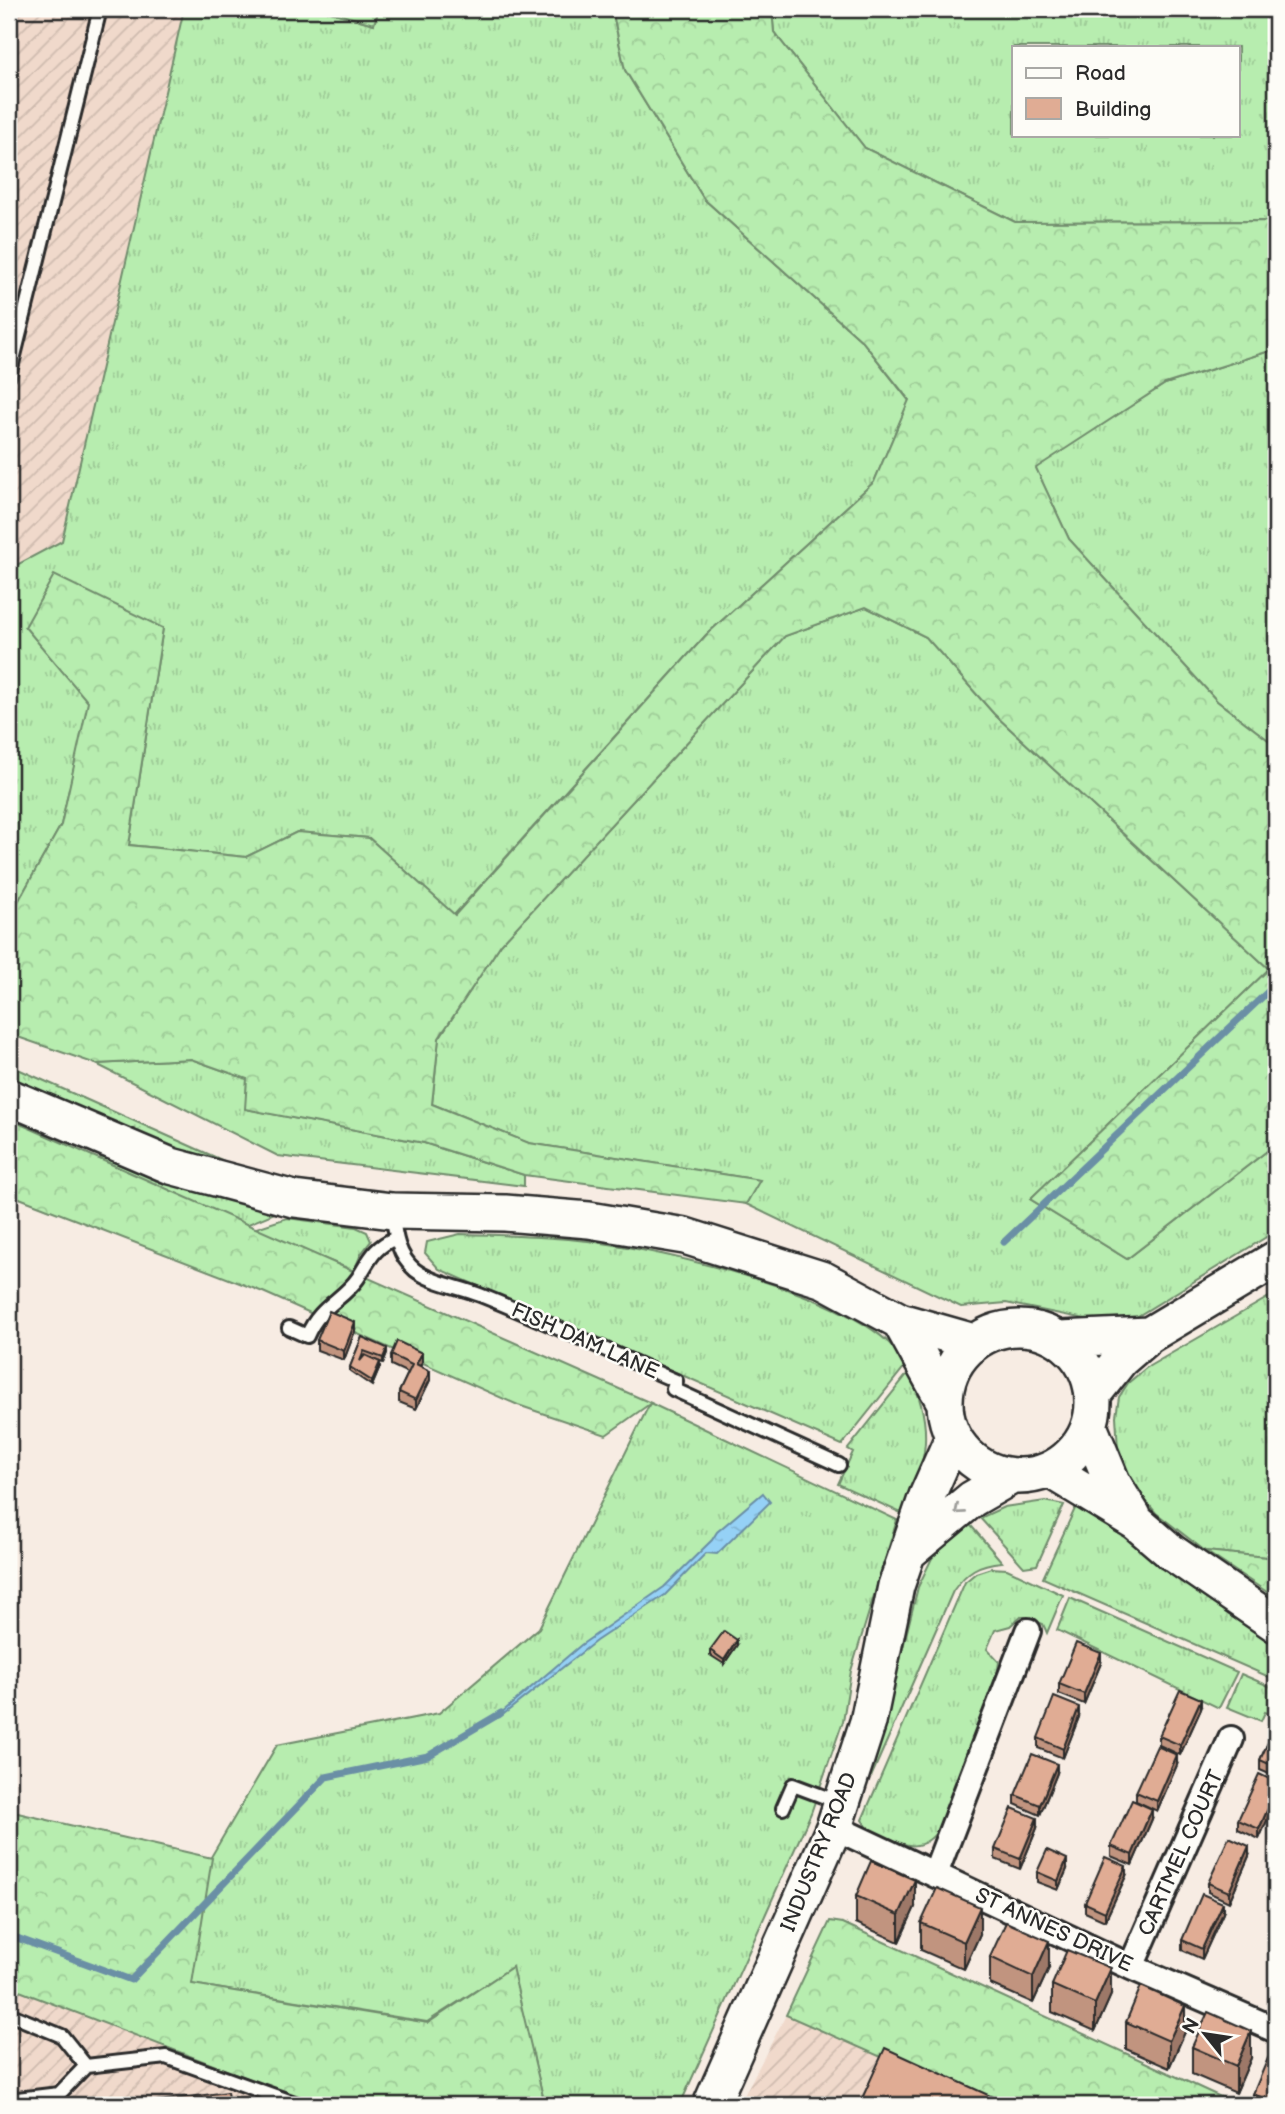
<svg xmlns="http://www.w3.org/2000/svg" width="1285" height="2114" font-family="'Balsamiq Sans',sans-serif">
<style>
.industrial{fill:url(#industrial-furrows)}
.grass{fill:url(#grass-tufts);stroke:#718c6d;stroke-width:2;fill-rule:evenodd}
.forest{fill:url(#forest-crowns);stroke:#718c6d;stroke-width:2}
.water{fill:url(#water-ripples);stroke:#6b8fa5;stroke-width:2}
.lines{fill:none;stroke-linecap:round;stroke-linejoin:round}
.stream{stroke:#6b8fa5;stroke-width:7}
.lane-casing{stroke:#2b2b2b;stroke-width:18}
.street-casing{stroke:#2b2b2b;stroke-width:30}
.secondary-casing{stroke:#2b2b2b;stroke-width:40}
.lane{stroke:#fdfcf7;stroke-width:12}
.street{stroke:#fdfcf7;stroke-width:24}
.secondary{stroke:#fdfcf7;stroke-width:35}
.wall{fill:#c1947f;stroke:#2b2b2b;stroke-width:2}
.shaded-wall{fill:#9d7868;stroke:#2b2b2b;stroke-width:2}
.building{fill:#e0ac94;stroke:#2b2b2b;stroke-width:2}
.oneway{stroke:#9e9e9b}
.labels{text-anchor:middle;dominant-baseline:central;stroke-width:5;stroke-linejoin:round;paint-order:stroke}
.street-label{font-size:21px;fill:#2b2b2b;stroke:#fdfcf7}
</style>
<defs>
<pattern id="industrial-furrows" width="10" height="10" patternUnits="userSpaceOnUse" patternTransform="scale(1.75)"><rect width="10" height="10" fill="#f0d9cb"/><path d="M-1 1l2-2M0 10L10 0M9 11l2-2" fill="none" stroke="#cebaae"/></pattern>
<pattern id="grass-tufts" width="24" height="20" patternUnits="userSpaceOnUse" patternTransform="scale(1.75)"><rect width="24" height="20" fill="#b7edaf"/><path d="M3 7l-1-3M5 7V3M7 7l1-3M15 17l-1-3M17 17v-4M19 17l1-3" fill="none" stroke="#9ecb97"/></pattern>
<pattern id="forest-crowns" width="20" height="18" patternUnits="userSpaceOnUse" patternTransform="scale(1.75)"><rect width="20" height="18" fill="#b7edaf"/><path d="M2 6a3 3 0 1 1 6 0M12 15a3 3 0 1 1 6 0" fill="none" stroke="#9ecb97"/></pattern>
<pattern id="water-ripples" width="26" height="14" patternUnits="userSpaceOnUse" patternTransform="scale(1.75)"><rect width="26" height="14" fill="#95d1f6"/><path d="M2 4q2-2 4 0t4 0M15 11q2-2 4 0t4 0" fill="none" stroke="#81b4d3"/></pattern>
</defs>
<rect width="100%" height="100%" fill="#f7ece3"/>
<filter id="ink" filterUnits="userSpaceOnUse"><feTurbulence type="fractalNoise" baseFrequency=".0143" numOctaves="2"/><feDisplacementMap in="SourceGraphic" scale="14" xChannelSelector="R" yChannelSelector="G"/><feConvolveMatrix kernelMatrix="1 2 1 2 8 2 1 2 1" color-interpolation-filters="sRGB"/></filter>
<g filter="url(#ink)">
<!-- industrial -->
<path class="industrial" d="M 9,9 L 184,9 L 62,541 L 9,569 Z
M 9,1971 L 325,2105 L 9,2105 Z
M 786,2015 L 887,2060 L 990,2105 L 739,2105 Z"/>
<!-- grass -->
<path class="grass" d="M 184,9 L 320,9 L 374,24 L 379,9 L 612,9 L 625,70 L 704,199 L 863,342 L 909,401 L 874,482 L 706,635 L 454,915 L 369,838 L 297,832 L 246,857 L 129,845 L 163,628 L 25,627 L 89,702 L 61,825 L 9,918 L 9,569 L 62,541 Z
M 772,9 L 1276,9 L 1276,221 L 1015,222 L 865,148 L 774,32 ZM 1014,47 L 1238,47 L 1238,135 L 1014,135 Z
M 1276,349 L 1276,746 L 1217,701 L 1069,539 L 1035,467 L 1165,384 Z
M 866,607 L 926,637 L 994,714 L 1269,969 L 1030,1199 L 1127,1259 L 1276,1144 L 1276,1231 L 1133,1319 L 1095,1321 L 1006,1303 L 961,1307 L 746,1204 L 759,1180 L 528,1143 L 432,1104 L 439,1038 L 501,944 L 785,636 Z
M 191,1059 L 247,1079 L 246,1109 L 424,1143 L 524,1175 L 524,1186 L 278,1156 L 96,1064 Z
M 9,1065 L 262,1178 C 174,1153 92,1116 9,1078 Z
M 104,1156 L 282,1210 L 246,1225 L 99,1159 Z
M 287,1218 L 356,1227 L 367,1232 L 371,1241 L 361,1254 L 354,1271 L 253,1229 Z
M 460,1234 C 503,1235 546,1236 588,1241 C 655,1249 881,1298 905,1366 L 842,1445 L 439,1269 L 425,1253 L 427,1242 Z
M 1276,1293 L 1276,1558 L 1205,1551 L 1156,1513 L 1135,1488 L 1118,1450 L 1116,1416 L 1119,1397 L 1128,1383 L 1146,1368 Z
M 909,1372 C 934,1425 929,1464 901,1513 L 838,1484 L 853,1452 L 848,1449 Z
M 650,1403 L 897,1520 L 851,1671 L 843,1721 L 811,1813 L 680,2105 L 545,2105 L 511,1968 L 427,2022 L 191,1984 L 211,1857 L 277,1745 L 439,1713 L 539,1628 Z
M 1079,1500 L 1201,1594 L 1276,1643 L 1276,1680 L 1043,1578 Z
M 1045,1501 L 1064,1505 L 1037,1565 L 1024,1567 L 980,1518 L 1004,1507 Z
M 967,1521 L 1002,1562 C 978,1564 967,1571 953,1591 L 871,1777 L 918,1587 L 932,1558 Z
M 991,1568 L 1007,1569 L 1063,1595 L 1047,1633 L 1043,1624 L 1021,1616 L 1010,1626 L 995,1630 L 987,1649 L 999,1662 L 997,1677 L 939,1829 C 923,1852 906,1847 884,1837 C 875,1832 867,1829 862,1820 L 965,1582 L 976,1573 Z
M 1070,1598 L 1237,1672 L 1219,1708 L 1057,1630 Z
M 1241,1674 L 1276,1689 L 1276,1716 L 1265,1712 L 1261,1721 L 1227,1707 Z"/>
<!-- forest -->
<path class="forest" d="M 320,9 L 379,9 L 374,24 Z
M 612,9 L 772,9 L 774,32 L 865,148 L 1015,222 L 1276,221 L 1276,349 L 1165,384 L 1036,468 L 1069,539 L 1217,701 L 1276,746 L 1276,1144 L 1127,1259 L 1030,1199 L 1269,969 L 994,714 L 926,637 L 866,607 L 785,636 L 501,944 L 439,1038 L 432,1104 L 529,1143 L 760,1180 L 746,1204 L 524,1175 L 424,1143 L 245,1109 L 247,1079 L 191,1059 L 96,1064 L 9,1034 L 9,918 L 61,825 L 88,702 L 25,627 L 54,575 L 163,628 L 129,845 L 246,857 L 297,832 L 369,838 L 455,915 L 706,635 L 874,482 L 909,400 L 863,342 L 704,199 L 625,70 Z
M 9,1119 L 651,1403 L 606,1435 L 518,1405 L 263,1292 L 9,1194 Z
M 1205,1551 L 1276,1558 L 1276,1598 Z
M 9,1811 L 212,1858 L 192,1984 L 428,2023 L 512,1967 L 545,2105 L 318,2105 L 9,1987 Z
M 830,1921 L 843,1923 L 1238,2105 L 990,2105 L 786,2015 Z"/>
<!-- water -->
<path class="water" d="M 763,1493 L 770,1502 L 717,1554 L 706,1553 L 665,1595 L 596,1641 L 500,1717 L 494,1719 L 581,1645 L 664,1587 L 712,1540 L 717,1532 Z"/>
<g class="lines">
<!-- stream -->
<path class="stream" d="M 1004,1242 L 1276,984
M 9,1935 L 131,1980 L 326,1777 L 428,1756 L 501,1713"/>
<defs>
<path id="lane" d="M 9,376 L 100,9
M 392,1212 C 395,1233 397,1255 415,1270 C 432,1283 460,1287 480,1295 C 546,1321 611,1353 676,1381 L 673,1389 L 839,1465
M 289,1328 L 307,1336 C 320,1305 342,1301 358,1278 C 370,1259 374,1247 396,1238
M 783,1808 L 793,1785 L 841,1803
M 9,2014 L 62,2036 L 86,2066
M 9,2100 L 59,2094 L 86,2066 L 166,2057 L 300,2105"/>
<path id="street" d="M 834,1827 L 1131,1967 L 1276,2030
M 935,1874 L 1028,1631
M 1131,1967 L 1231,1739"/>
<path id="secondary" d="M 9,1097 L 171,1166 L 294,1199 L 392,1211 L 505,1213 L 589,1220 L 685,1236 L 824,1280 L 900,1321 L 974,1342
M 900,1321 L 944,1401
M945 1402a74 74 0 1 1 148 0a74 74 0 1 1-148 0Z
M 1060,1339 L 1149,1335
M 1093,1394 L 1120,1360 L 1149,1335 L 1276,1259
M 1089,1426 L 1112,1482 L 1133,1516
M 1050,1470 L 1136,1522 L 1171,1552 L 1276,1624
M 911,1550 L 972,1499 L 1012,1476
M 711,2105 L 834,1827 L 868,1722 L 896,1586 L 927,1496 L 953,1437"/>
</defs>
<!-- lane casing -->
<use href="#lane" class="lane-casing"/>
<!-- street casing -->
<use href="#street" class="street-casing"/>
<!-- secondary casing -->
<use href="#secondary" class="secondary-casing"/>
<!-- lane -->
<use href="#lane" class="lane"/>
<!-- street -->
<use href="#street" class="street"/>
<!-- secondary -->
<use href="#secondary" class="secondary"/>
</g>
<!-- wall -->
<path class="wall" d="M 355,1331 L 344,1360 L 317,1350 L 317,1340 Z
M 362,1337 L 387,1353 L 383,1363 L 380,1362 L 380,1367 L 372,1386 L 350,1371 L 350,1367 Z
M 391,1355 L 422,1362 L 420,1366 L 430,1380 L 416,1409 L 399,1402 L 399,1392 L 408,1373 L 391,1365 Z
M 737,1645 L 724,1664 L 710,1655 L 710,1650 Z
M 1101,1663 L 1084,1704 L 1059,1694 L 1059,1684 Z
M 1201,1709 L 1180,1755 L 1159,1745 L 1159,1736 Z
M 1079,1717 L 1063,1758 L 1038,1748 L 1038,1738 Z
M 1276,1725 L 1276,1777 L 1260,1770 L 1260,1760 Z
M 1177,1765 L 1157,1811 L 1136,1801 L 1136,1792 Z
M 1057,1773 L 1040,1815 L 1015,1804 L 1015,1795 Z
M 1276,1782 L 1276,1800 L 1259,1839 L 1238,1829 L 1238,1820 Z
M 1152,1819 L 1132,1865 L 1111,1856 L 1111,1846 Z
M 1037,1828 L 1020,1869 L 995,1859 L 995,1849 Z
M 1249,1856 L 1229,1902 L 1208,1892 L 1208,1883 Z
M 1067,1869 L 1058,1890 L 1037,1882 L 1037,1872 Z
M 1126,1876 L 1105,1921 L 1085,1912 L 1085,1903 Z
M 856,1896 L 915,1907 L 899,1942 L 856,1923 Z
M 1223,1913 L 1202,1959 L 1182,1950 L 1182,1940 Z
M 921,1923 L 980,1934 L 964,1969 L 921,1950 Z
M 990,1957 L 1049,1968 L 1033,2003 L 990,1984 Z
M 1052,1985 L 1111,1995 L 1095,2031 L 1052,2012 Z
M 1126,2022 L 1185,2032 L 1169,2068 L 1126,2049 Z
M 1192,2047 L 1251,2058 L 1236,2093 L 1192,2074 Z
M 1276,2062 L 1276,2105 L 1258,2105 L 1253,2103 L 1253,2094 Z"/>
<!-- shaded-wall -->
<path class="shaded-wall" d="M 12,9 L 16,9 L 9,43 L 9,24 Z
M 355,1322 L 355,1331 L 344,1360 L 344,1351 Z
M 387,1348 L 387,1353 L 383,1363 L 383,1358 Z
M 422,1353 L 422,1362 L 416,1374 L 416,1364 Z
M 380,1362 L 380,1367 L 372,1386 L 372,1381 Z
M 430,1371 L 430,1380 L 416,1409 L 416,1400 Z
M 737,1640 L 737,1645 L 724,1664 L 724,1660 Z
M 1101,1653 L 1101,1663 L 1084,1704 L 1084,1694 Z
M 1201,1699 L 1201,1709 L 1180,1755 L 1180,1745 Z
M 1079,1707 L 1079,1717 L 1063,1758 L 1063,1749 Z
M 1177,1755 L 1177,1765 L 1157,1811 L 1157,1801 Z
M 1057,1764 L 1057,1773 L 1040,1815 L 1040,1805 Z
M 1276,1790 L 1276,1800 L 1259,1839 L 1259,1829 Z
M 1152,1809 L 1152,1819 L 1132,1865 L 1132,1855 Z
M 1037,1818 L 1037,1828 L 1020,1869 L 1020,1859 Z
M 1249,1846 L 1249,1856 L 1229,1902 L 1229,1892 Z
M 1067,1859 L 1067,1869 L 1058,1890 L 1058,1881 Z
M 1126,1866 L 1126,1876 L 1105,1921 L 1105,1912 Z
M 915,1880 L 915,1907 L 899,1942 L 899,1915 Z
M 1223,1903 L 1223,1913 L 1202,1959 L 1202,1949 Z
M 980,1907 L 980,1934 L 964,1969 L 964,1942 Z
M 1049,1941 L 1049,1968 L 1033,2003 L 1033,1977 Z
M 1111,1968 L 1111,1995 L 1095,2031 L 1095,2004 Z
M 1185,2006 L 1185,2032 L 1169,2068 L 1169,2041 Z
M 1251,2031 L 1251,2058 L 1236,2093 L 1236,2066 Z"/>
<!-- building -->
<path class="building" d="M 9,9 L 12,9 L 9,24 Z
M 329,1311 L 355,1322 L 344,1351 L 317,1340 Z
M 362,1337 L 387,1348 L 383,1358 L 364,1351 L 360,1361 L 365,1355 L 380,1362 L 372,1381 L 350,1367 Z
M 397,1341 L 422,1353 L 416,1364 L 430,1371 L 416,1400 L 399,1392 L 412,1365 L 391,1355 Z
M 724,1631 L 737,1640 L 724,1660 L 710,1650 Z
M 1076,1643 L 1101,1653 L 1084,1694 L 1059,1684 Z
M 1180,1690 L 1201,1699 L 1180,1745 L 1159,1736 Z
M 1054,1697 L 1079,1707 L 1063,1749 L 1038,1738 Z
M 1276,1725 L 1276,1767 L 1260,1760 Z
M 1157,1746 L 1177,1755 L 1157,1801 L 1136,1792 Z
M 1032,1754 L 1057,1764 L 1040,1805 L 1015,1795 Z
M 1259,1774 L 1276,1782 L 1276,1790 L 1259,1829 L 1238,1820 Z
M 1132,1800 L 1152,1809 L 1132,1855 L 1111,1846 Z
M 1012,1808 L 1037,1818 L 1020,1859 L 995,1849 Z
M 1229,1837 L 1249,1846 L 1229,1892 L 1208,1883 Z
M 1047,1850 L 1067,1859 L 1058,1881 L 1037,1872 Z
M 1105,1857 L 1126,1866 L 1105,1912 L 1085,1903 Z
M 871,1861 L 915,1880 L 899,1915 L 856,1896 Z
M 937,1888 L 980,1907 L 964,1942 L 921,1923 Z
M 1202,1894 L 1223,1903 L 1202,1949 L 1182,1940 Z
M 1006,1922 L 1049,1941 L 1033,1977 L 990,1957 Z
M 1067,1950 L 1111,1968 L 1095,2004 L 1052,1985 Z
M 1141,1986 L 1185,2006 L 1169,2041 L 1126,2022 Z
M 1208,2012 L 1251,2031 L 1236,2066 L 1192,2047 Z
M 885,2048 L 1010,2105 L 859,2105 Z
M 1268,2058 L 1276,2062 L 1276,2103 L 1253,2094 Z
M 227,2092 L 229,2105 L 136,2105 L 135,2104 Z"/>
<!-- one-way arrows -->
<defs><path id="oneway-chevron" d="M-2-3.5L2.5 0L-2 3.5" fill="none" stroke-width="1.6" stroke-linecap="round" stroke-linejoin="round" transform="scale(1.75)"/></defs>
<use class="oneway" href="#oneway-chevron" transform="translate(959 1510) rotate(140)"/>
</g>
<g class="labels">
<!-- street labels -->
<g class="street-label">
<text transform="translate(585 1341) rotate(24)">FISH DAM LANE</text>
<text transform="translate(819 1852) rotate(-68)">INDUSTRY ROAD</text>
<text transform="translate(1181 1853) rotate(-66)">CARTMEL COURT</text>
<text transform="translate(1054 1930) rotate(25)">ST ANNES DRIVE</text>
</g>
</g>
<!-- margin -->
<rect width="1285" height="2114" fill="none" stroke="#fdfcf7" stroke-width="35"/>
<rect x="18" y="18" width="1250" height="2079" fill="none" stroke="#2b2b2b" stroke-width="2.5" filter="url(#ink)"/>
<!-- legend -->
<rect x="1012" y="46" width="228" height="91" fill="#fdfcf7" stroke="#a9a8a5" stroke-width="2"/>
<rect x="1026" y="68" width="35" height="10" fill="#fdfcf7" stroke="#a9a8a5" stroke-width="2"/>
<text x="1075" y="80" font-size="21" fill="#2b2b2b">Road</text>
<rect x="1026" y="98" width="35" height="21" fill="#e0ac94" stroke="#a9a8a5" stroke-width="2"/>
<text x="1075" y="116" font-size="21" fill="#2b2b2b">Building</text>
<!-- north arrow -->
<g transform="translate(1205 2034) rotate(300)" stroke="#fdfcf7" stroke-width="5" paint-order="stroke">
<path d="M0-5L12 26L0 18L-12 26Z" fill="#2b2b2b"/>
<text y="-10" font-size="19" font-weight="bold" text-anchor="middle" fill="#2b2b2b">N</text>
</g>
</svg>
